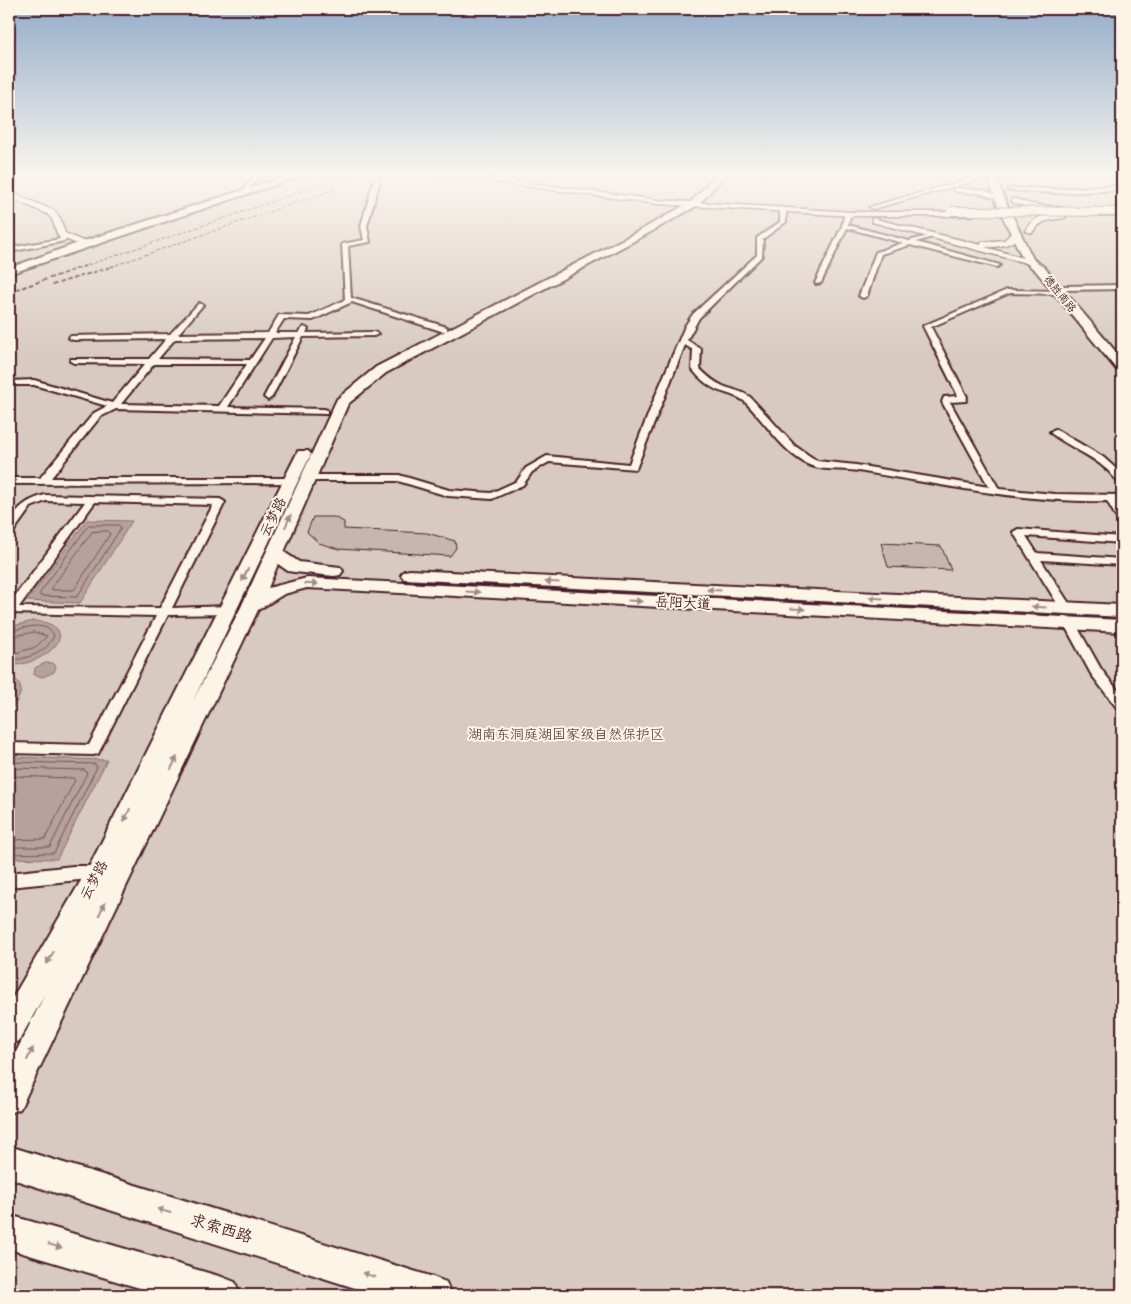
<svg xmlns="http://www.w3.org/2000/svg" width="1131" height="1304" font-family="'Balsamiq Sans','LXGW WenKai TC',sans-serif">
<style>
.green{fill:#d8cac0;stroke:#917476}
.water{fill:#b6a19c;stroke:#8b6d6f}
.lines{fill:none;stroke-linecap:round;stroke-linejoin:round}
.shore{stroke:#755358;stroke-width:1}
.building{fill:#c7b6af;stroke:#4a1f2b}
.street-casing{stroke:#4a1f2b;stroke-width:4}
.secondary-casing{stroke:#4a1f2b;stroke-width:3}
.primary-casing{stroke:#4a1f2b;stroke-width:4}
.street{fill:#fcf5e5;fill-rule:evenodd}
.secondary{fill:#fcf5e5;fill-rule:evenodd}
.primary{fill:#fcf5e5;fill-rule:evenodd}
.rail-far1{stroke:#4a1f2b;stroke-width:1;stroke-dasharray:4 2;stroke-linecap:butt}
.rail{stroke:#4a1f2b;stroke-width:2;stroke-dasharray:4.5 2.5;stroke-linecap:butt}
.secondary-bridge-casing{stroke:#4a1f2b;stroke-width:10;stroke-linecap:butt}
.secondary-bridge{stroke:#fcf5e5;stroke-width:8}
.oneway{fill:#a38a88}
.labels{text-anchor:middle;dominant-baseline:central;stroke-width:4;stroke-linejoin:round;paint-order:stroke}
.far-street-label{font-size:11px;fill:#4a1f2b;stroke:#fcf5e5}
.street-label{font-size:14px;fill:#4a1f2b;stroke:#fcf5e5}
.park-label{font-size:14px;fill:#6e4a50;stroke:#fcf5e5}
.near-street-label{font-size:16px;fill:#4a1f2b;stroke:#fcf5e5}
</style>
<rect width="100%" height="100%" fill="#f1e8da"/>
<filter id="ink" filterUnits="userSpaceOnUse"><feTurbulence type="fractalNoise" baseFrequency=".02" numOctaves="2"/><feDisplacementMap in="SourceGraphic" scale="10" xChannelSelector="R" yChannelSelector="G"/><feConvolveMatrix kernelMatrix="1 2 1 2 8 2 1 2 1" color-interpolation-filters="sRGB"/></filter>
<g filter="url(#ink)">
<!-- green -->
<path class="green" d="M 9,173 L 1122,173 L 1122,1295 L 9,1295 Z"/>
<!-- water -->
<path class="water" d="M 87,520 L 132,521 L 80,603 L 27,601 Z
M 33,621 C 62,622 70,639 43,656 C 33,662 21,665 9,666 L 9,627 Z
M 45,663 L 52,663 L 56,666 L 54,672 L 43,677 L 34,675 L 35,668 Z
M 9,676 C 28,683 21,699 9,710 Z
M 9,757 L 107,760 L 57,859 L 9,858 Z"/>
<g class="lines">
<!-- shore -->
<path class="shore" d="M 89,525 L 119,525 L 121,528 L 77,597 L 40,596 L 40,593 Z
M 108,531 L 110,534 L 74,590 L 52,590 L 52,587 L 92,532 Z
M 9,631 C 24,629 44,619 54,635 C 47,654 27,658 9,661
M 9,637 L 34,632 L 47,636 L 36,647 L 9,655
M 9,762 L 95,764 L 97,767 L 54,853 L 9,854
M 9,768 L 85,770 L 87,773 L 50,847 L 9,847
M 9,776 L 73,778 L 75,780 L 45,839 L 9,840"/>
</g>
<!-- building -->
<path class="building" d="M 313,517 L 334,517 L 344,522 L 344,529 L 427,533 L 455,541 L 456,548 L 450,556 L 338,549 L 319,543 L 307,532 Z
M 881,543 L 941,546 L 951,570 L 888,567 Z"/>
<g class="lines">
<defs>
<path id="street" d="M 257,173 L 262,173 L 247,191 L 243,191 Z
M 488,173 L 495,173 L 483,179 L 478,178 Z
M 377,178 L 380,180 L 367,226 L 370,242 L 348,246 L 351,298 L 447,327 L 447,331 L 441,331 L 352,302 L 313,320 L 284,319 L 275,333 L 298,333 L 304,327 L 308,329 L 306,333 L 374,332 L 378,334 L 374,336 L 303,337 L 272,397 L 268,400 L 264,397 L 296,337 L 272,338 L 228,407 L 324,409 L 327,410 L 327,414 L 116,409 L 100,417 L 51,478 L 290,478 L 295,481 L 293,483 L 9,484 L 9,478 L 40,478 L 94,413 L 107,406 L 34,385 L 9,385 L 9,381 L 34,380 L 112,403 L 145,364 L 74,363 L 70,361 L 71,359 L 149,359 L 166,339 L 73,340 L 69,338 L 70,336 L 170,334 L 199,303 L 203,305 L 178,334 L 268,333 L 279,315 L 309,316 L 345,300 L 342,244 L 364,240 L 361,226 L 374,180 ZM 265,338 L 250,360 L 158,359 L 175,339 ZM 154,364 L 247,364 L 219,406 L 121,404 Z
M 1122,186 L 1122,190 L 1058,193 L 1007,190 L 1010,188 L 1058,189 Z
M 783,208 L 786,210 L 786,222 L 763,239 L 762,256 L 699,318 L 687,340 L 701,349 L 700,369 C 707,376 714,382 723,386 C 733,390 742,391 750,397 L 795,446 L 817,461 L 856,465 L 989,487 L 942,402 L 944,397 L 958,396 L 923,326 L 1007,290 L 1060,291 L 1061,292 L 1058,294 L 1010,293 L 931,327 L 967,397 L 966,401 L 950,402 L 999,489 L 1055,494 L 1122,495 L 1122,501 L 1117,501 L 1122,510 L 1122,521 L 1118,520 L 1107,501 C 1022,503 941,484 858,471 C 840,468 821,472 805,463 C 780,449 764,420 744,401 C 736,395 727,394 717,390 C 707,385 699,378 692,369 L 693,350 L 685,345 L 636,469 L 549,462 L 532,472 L 523,485 L 492,499 L 448,496 L 398,481 L 307,481 L 302,478 L 307,475 L 399,475 L 449,490 L 491,493 L 517,481 L 526,468 L 547,456 L 629,464 L 655,397 L 685,326 L 693,314 L 757,255 L 757,238 L 780,222 L 780,210 Z
M 853,212 L 856,214 L 850,217 L 848,225 L 909,241 L 935,234 L 935,236 L 916,242 L 1000,265 L 997,267 L 910,245 L 881,254 L 867,296 L 863,298 L 859,296 L 876,252 L 903,243 L 847,228 L 821,283 L 816,284 L 815,283 L 842,226 L 844,216 Z
M 61,232 L 64,234 L 65,241 L 9,252 L 9,248 L 60,239 L 58,234 Z
M 1122,285 L 1122,289 L 1064,290 L 1061,288 L 1064,286 Z
M 1055,429 L 1103,457 L 1122,474 L 1122,483 C 1115,481 1111,472 1105,468 C 1089,454 1069,447 1052,434 L 1050,432 Z
M 45,495 L 220,499 L 225,502 L 172,608 L 228,606 L 234,610 L 228,614 L 168,615 L 100,750 L 98,754 L 93,755 L 9,753 L 9,743 L 89,745 L 156,616 L 9,613 L 9,604 L 85,502 L 46,501 L 31,507 L 13,532 L 9,533 C 9,512 26,500 45,495 ZM 95,502 L 213,505 L 160,608 L 19,607 Z
M 1018,529 L 1122,537 L 1122,543 L 1026,536 L 1037,553 L 1122,559 L 1122,565 L 1041,560 L 1072,608 L 1070,611 L 1062,611 L 1013,532 Z
M 1070,620 L 1074,621 L 1101,669 L 1122,696 L 1122,709 L 1117,708 L 1091,674 L 1064,624 Z
M 73,866 L 99,866 L 105,867 L 107,872 L 105,877 L 99,878 L 9,887 L 9,873 Z"/>
<path id="secondary" d="M 429,173 L 452,173 L 658,200 L 853,212 L 972,212 L 976,214 L 972,216 L 853,216 L 658,204 Z
M 991,173 L 1004,173 L 873,209 L 869,207 Z
M 954,188 L 983,190 L 1004,198 L 1000,200 L 982,194 L 957,192 L 953,190 Z
M 9,192 L 53,210 L 60,218 L 65,233 L 89,244 L 82,246 L 58,236 L 52,219 L 47,214 L 9,197 Z
M 1012,198 L 1031,204 L 1064,208 L 1068,210 L 1064,212 L 1030,208 L 1012,202 Z
M 1062,214 L 1066,216 L 1065,218 C 1050,220 1041,219 1032,233 L 1025,231 C 1033,216 1046,214 1062,214 Z
M 872,218 L 981,245 L 981,242 L 1004,240 L 1014,231 L 1020,231 L 1021,233 C 1013,246 1000,247 985,247 L 1034,261 L 1029,264 L 1026,263 L 872,222 Z"/>
<path id="primary" d="M 296,173 L 310,173 L 9,274 L 9,268 L 81,242 Z
M 718,173 L 727,173 L 698,205 L 647,234 L 386,373 L 348,404 L 284,552 L 299,562 L 340,567 L 343,571 L 340,575 L 334,576 L 294,572 L 288,571 L 278,564 L 268,588 L 307,578 L 1122,620 L 1122,632 L 307,588 L 284,594 L 258,610 L 20,1109 L 9,1113 L 9,1066 L 45,994 L 19,1041 L 9,1045 L 9,1004 L 90,865 L 298,451 L 308,451 L 311,454 L 193,701 L 241,607 L 337,399 L 376,367 L 641,230 L 692,201 Z
M 997,173 L 1006,173 L 997,181 L 1009,209 L 1004,212 L 999,209 L 989,181 Z
M 1007,212 L 1012,215 L 1033,259 L 1044,267 L 1122,359 L 1122,371 L 1117,370 L 1036,271 L 1024,261 L 1002,215 Z
M 410,570 L 1122,605 L 1122,617 L 404,579 L 401,575 L 404,571 Z
M 9,1146 L 433,1277 L 446,1282 L 451,1295 L 377,1295 L 9,1178 Z
M 9,1215 L 222,1277 L 235,1282 L 240,1295 L 163,1295 L 9,1249 Z"/>
</defs>
<!-- street casing -->
<use href="#street" class="street-casing"/>
<!-- secondary casing -->
<use href="#secondary" class="secondary-casing"/>
<!-- primary casing -->
<use href="#primary" class="primary-casing"/>
<!-- street -->
<use href="#street" class="street"/>
<!-- secondary -->
<use href="#secondary" class="secondary"/>
<!-- primary -->
<use href="#primary" class="primary"/>
<!-- rail-far1 -->
<path class="rail-far1" d="M 82,267 L 355,173
M 110,267 L 335,189"/>
<!-- rail -->
<path class="rail" d="M 52,285 L 114,266
M 9,292 L 85,266"/>
<defs>
<path id="secondary-bridge" d="M 951,211 L 1122,212"/>
</defs>
<!-- secondary-bridge casing -->
<use href="#secondary-bridge" class="secondary-bridge-casing"/>
<!-- secondary-bridge -->
<use href="#secondary-bridge" class="secondary-bridge"/>
</g>
<!-- one-way arrows -->
<defs><path id="oneway-solid" d="M-6-.8H1V-3.2L6.5 0L1 3.2V.8H-6Z" transform="scale(1.25)"/></defs>
<g class="oneway">
<use href="#oneway-solid" transform="translate(288 521) rotate(-66)"/>
<use href="#oneway-solid" transform="translate(245 575) rotate(116)"/>
<use href="#oneway-solid" transform="translate(552 582) rotate(-177)"/>
<use href="#oneway-solid" transform="translate(311 584) rotate(1)"/>
<use href="#oneway-solid" transform="translate(714 590) rotate(-177)"/>
<use href="#oneway-solid" transform="translate(473 592) rotate(3)"/>
<use href="#oneway-solid" transform="translate(876 598) rotate(-177)"/>
<use href="#oneway-solid" transform="translate(635 601) rotate(3)"/>
<use href="#oneway-solid" transform="translate(1039 607) rotate(-177)"/>
<use href="#oneway-solid" transform="translate(798 609) rotate(3)"/>
<use href="#oneway-solid" transform="translate(174 763) rotate(-64)"/>
<use href="#oneway-solid" transform="translate(127 815) rotate(116)"/>
<use href="#oneway-solid" transform="translate(102 909) rotate(-64)"/>
<use href="#oneway-solid" transform="translate(50 958) rotate(120)"/>
<use href="#oneway-solid" transform="translate(30 1054) rotate(-64)"/>
<use href="#oneway-solid" transform="translate(164 1211) rotate(-163)"/>
<use href="#oneway-solid" transform="translate(55 1246) rotate(16)"/>
<use href="#oneway-solid" transform="translate(369 1275) rotate(-163)"/>
</g>
</g>
<!-- sky -->
<linearGradient id="sky" x2="0" y2="1"><stop stop-color="#94acca"/><stop offset="0.49" stop-color="#f9f5ee"/><stop offset="1" stop-color="#f9f5ee" stop-opacity="0"/></linearGradient>
<rect width="1131" height="356" fill="url(#sky)"/>
<g class="labels">
<!-- far-street labels -->
<g class="far-street-label">
<text transform="translate(1060 294) rotate(51)">德胜南路</text>
</g>
<!-- street labels -->
<g class="street-label">
<text transform="translate(273 517) rotate(-64)">云梦路</text>
<text transform="translate(683 603) rotate(3)">岳阳大道</text>
<text transform="translate(94 880) rotate(-62)">云梦路</text>
</g>
<!-- park labels -->
<g class="park-label">
<text x="566" y="734">湖南东洞庭湖国家级自然保护区</text>
</g>
<!-- near-street labels -->
<g class="near-street-label">
<text transform="translate(221 1229) rotate(17)">求索西路</text>
</g>
</g>
<!-- margin -->
<rect width="1131" height="1304" fill="none" stroke="#fcf5e5" stroke-width="30"/>
<rect x="15" y="15" width="1101" height="1274" fill="none" stroke="#4a1f2b" stroke-width="2" filter="url(#ink)"/>
</svg>
